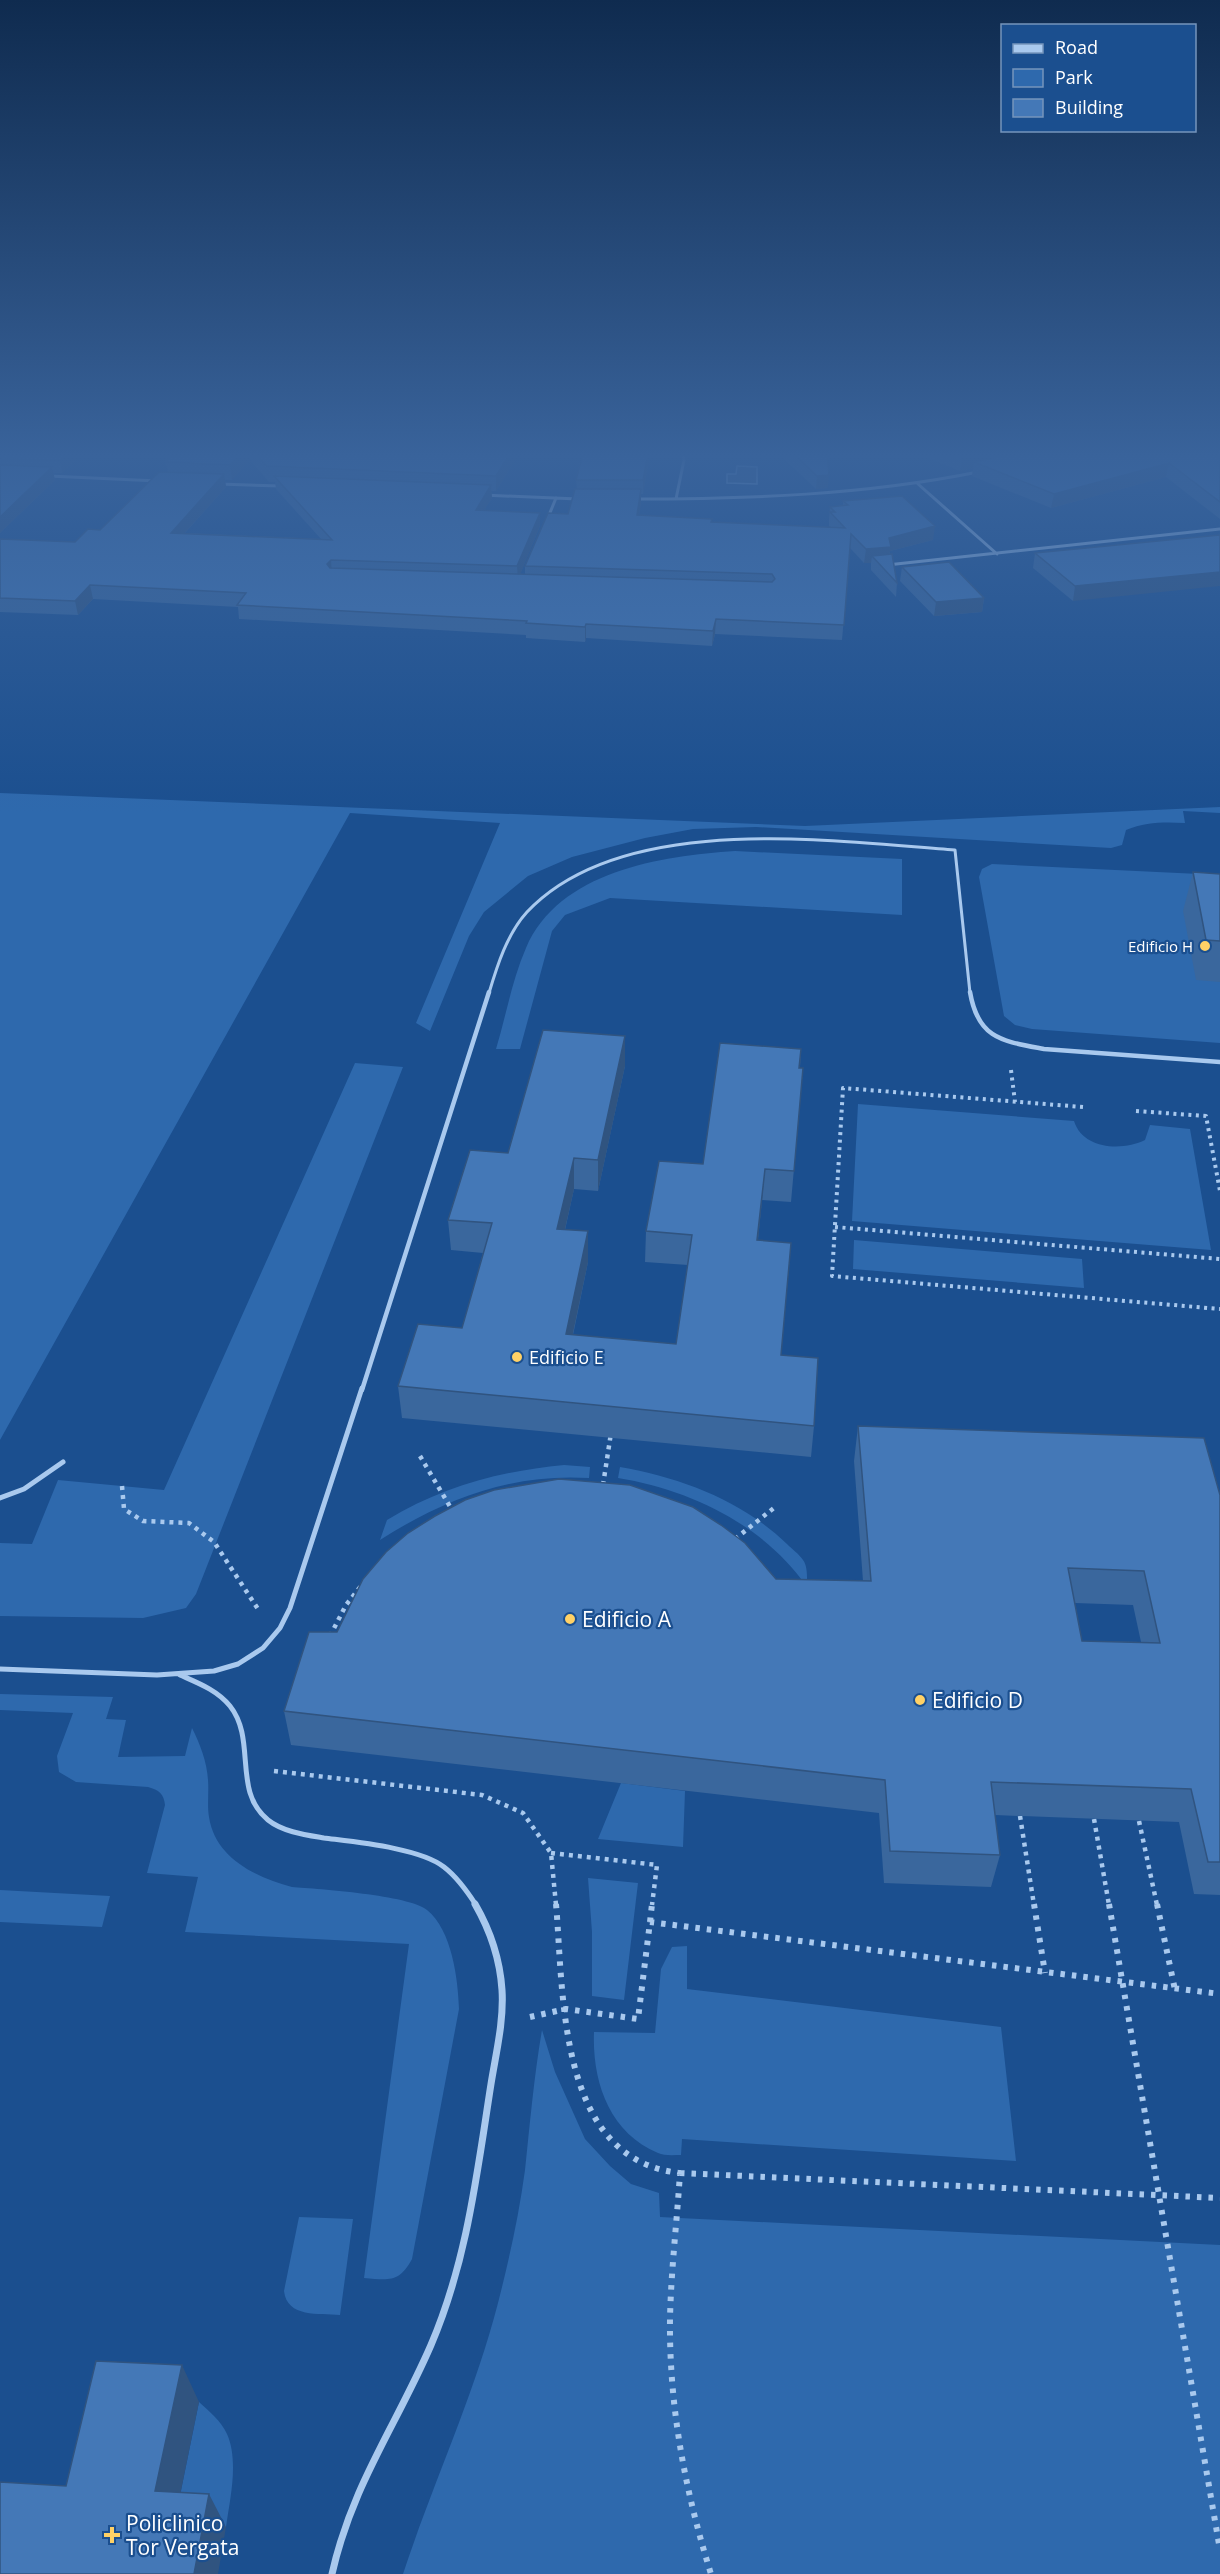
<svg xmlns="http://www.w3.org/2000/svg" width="1220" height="2574" font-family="'Open Sans',sans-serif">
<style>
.green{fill:#2e69ad}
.water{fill:#3c6290;stroke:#9cc4f0;stroke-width:1.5}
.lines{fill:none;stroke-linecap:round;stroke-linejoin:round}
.path-far2{stroke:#a9c9ee;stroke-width:4;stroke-dasharray:3 4.5;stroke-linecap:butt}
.path-far1{stroke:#a9c9ee;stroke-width:4.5;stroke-dasharray:4 5;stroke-linecap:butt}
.path{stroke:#a9c9ee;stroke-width:6;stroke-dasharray:4.5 7;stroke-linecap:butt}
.service-far3{stroke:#a9c9ee;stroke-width:3}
.service-far2{stroke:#a9c9ee;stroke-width:4.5}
.service-far1{stroke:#a9c9ee;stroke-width:5}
.service{stroke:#a9c9ee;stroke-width:7}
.minor{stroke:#a9c9ee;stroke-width:3}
.wall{fill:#3a679d;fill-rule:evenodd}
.shaded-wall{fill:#305480}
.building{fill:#4478b7;stroke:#305480;stroke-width:1.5;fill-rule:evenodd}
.poi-dot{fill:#ffd166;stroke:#1b4f8f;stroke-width:2}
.labels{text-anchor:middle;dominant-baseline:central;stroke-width:4.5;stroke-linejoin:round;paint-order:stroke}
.far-poi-label{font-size:15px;fill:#fff;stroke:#1b4f8f;text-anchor:end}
.poi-label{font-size:18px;fill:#fff;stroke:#1b4f8f;text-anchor:start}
.near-poi-label{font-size:21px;fill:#fff;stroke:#1b4f8f;text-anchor:start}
</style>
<rect width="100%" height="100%" fill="#1b4f8f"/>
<!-- green -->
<path class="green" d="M 0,793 L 805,826 L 1220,807 L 1220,813 L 1183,811 L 1185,823 C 1163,822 1146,822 1126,830 L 1122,845 L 1111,848 L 756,827 L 693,829 L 645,838 L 572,857 L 528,876 L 484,912 L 469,936 L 430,1031 L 416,1023 L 500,823 L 350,813 L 0,1440 Z
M 735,851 L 902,859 L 902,915 L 610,898 L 565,915 L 552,931 L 520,1049 L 496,1049 C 506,1016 512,980 526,948 C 559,871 661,856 735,851 Z
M 992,864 L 1220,875 L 1220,1043 L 1032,1029 L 1015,1025 L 1004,1016 L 979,877 L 982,869 Z
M 355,1063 L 403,1067 L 196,1594 L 186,1608 L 143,1618 L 0,1616 L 0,1543 L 32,1544 L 58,1480 L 164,1490 Z
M 858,1104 L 1074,1121 C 1083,1150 1123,1151 1145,1140 L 1150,1125 L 1190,1129 L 1211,1250 L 852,1221 Z
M 854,1240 L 1082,1259 L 1084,1288 L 853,1269 Z
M 564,1465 L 590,1467 L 589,1478 C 512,1473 444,1499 380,1540 L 387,1520 C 442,1487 500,1471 564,1465 Z
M 620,1467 C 682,1478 741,1500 787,1544 C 792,1549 799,1554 803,1560 C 808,1566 807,1580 807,1587 C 764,1525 691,1490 618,1478 Z
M 0,1694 L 113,1697 L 106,1719 L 126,1720 L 118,1757 L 185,1756 L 192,1728 C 200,1744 207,1762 208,1780 C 209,1792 207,1805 209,1817 C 215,1858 257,1878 292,1887 C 319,1889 409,1895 427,1910 C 452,1930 458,1979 459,2009 L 412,2259 C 399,2283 389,2280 364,2278 L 409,1944 L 185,1932 L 198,1877 L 147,1873 L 165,1805 C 164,1794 159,1790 148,1787 L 76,1782 L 59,1772 L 57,1756 L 73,1713 L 0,1710 Z
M 621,1783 L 685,1791 L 683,1847 L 598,1839 Z
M 588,1878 L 638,1883 L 624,2000 L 592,1996 L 592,1932 Z
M 0,1890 L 110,1896 L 102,1927 L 0,1922 Z
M 687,1946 L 687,1989 L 1001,2027 L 1016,2161 L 682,2139 L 681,2155 C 674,2155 664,2156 658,2153 C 609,2133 592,2081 594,2032 L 655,2033 L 661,1969 L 672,1947 Z
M 542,2030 L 555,2072 L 585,2139 L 610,2166 L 631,2184 L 659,2193 L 660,2217 L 1220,2245 L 1220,2574 L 403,2574 C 433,2483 474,2396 498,2303 C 509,2260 519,2215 525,2170 C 530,2123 534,2076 542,2030 Z
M 299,2217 L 353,2219 L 340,2315 C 319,2313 287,2318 284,2291 Z
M 199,2402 C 209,2411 221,2421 227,2434 C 239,2461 230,2499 226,2527 L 174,2525 Z"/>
<!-- water -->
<path class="water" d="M 737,466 L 757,467 L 757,484 L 727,483 L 727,474 L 736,474 Z"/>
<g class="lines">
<!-- path-far2 -->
<path class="path-far2" d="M 1011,1070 L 1015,1102
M 1083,1107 L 843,1088 L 832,1276 L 1220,1309
M 1136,1111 L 1206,1116 L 1220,1191
M 835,1227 L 1220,1259"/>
<!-- path-far1 -->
<path class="path-far1" d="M 420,1456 L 452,1510
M 603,1485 L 611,1433
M 122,1486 L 124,1509 L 143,1521 L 189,1523 L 214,1542 L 258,1609
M 735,1539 L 775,1507
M 330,1636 L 346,1605 L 361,1586
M 274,1771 L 482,1795 L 523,1813 L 551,1853 L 556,1905
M 1020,1816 L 1034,1905
M 1094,1819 L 1109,1905
M 1139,1821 L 1157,1905
M 551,1853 L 657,1865 L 652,1905"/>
<!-- path -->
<path class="path" d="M 556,1904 C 564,1995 557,2160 680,2173 C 677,2221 671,2270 670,2319 C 669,2406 685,2491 711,2574
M 1034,1904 L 1045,1973
M 1109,1904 L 1220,2550
M 1157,1904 L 1175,1990
M 650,1922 L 652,1904
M 530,2017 L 566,2009 L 638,2019 L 650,1922 L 1220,1994
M 680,2173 L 1220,2198"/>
<!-- service-far3 -->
<path class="service-far3" d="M 489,993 C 497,966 507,934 527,912 C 622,811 831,841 955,850 L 970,993"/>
<!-- service-far2 -->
<path class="service-far2" d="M 970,992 C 978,1039 1002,1041 1044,1049 L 1220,1062
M 362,1390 L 489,992"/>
<!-- service-far1 -->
<path class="service-far1" d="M 0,1498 L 24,1489 L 63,1462
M 0,1669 L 157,1675 L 214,1671 L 238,1664 L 263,1648 L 280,1628 L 290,1608 L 362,1388
M 180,1675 C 198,1683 217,1690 230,1706 C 257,1740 232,1791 268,1820 C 283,1832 306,1835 324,1838 C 355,1842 420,1848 444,1867 C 457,1877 467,1891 476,1905"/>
<!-- service -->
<path class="service" d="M 332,2574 C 352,2485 396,2426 431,2345 C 467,2261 477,2173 491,2084 C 496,2053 504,2021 502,1990 C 500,1959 490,1930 475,1904"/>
<!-- minor -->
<path class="minor" d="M 49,476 L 158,481
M 219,484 L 281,486
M 918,484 L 997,554
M 483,495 L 578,499
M 633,499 C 749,499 864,495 978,472
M 676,499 L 684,460 L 683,453
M 547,520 L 556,498
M 887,565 L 1220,529"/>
</g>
<!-- wall -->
<path class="wall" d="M 0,453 L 82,453 L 62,473 L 53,473 L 55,480 L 0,533 Z
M 164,453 L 520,453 L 496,491 L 491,491 L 492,498 L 484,510 L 540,526 L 520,574 L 525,574 L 525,566 L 568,514 L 577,489 L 576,480 L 650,453 L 643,494 L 641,494 L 641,502 L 639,515 L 712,522 L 831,527 L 829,526 L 829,520 L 830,507 L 843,506 L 843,501 L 933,540 L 890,551 L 890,554 L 897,583 L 896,597 L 871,570 L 871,563 L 864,563 L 850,548 L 842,640 L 715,634 L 712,646 L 586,638 L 585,642 L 526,638 L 526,635 L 239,619 L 238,607 L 93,599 L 78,615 L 0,612 L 0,539 L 75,542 L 100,530 L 168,472 L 167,466 L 166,466 ZM 250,460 L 269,482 L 275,482 L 276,489 L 321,539 L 185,533 L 226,487 L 225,480 L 232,480 Z
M 778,453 L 827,453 L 828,488 L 816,489 Z
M 916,453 L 1220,453 L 1220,519 L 1166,477 L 1051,508 L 972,476 L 973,468 L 960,471 Z
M 1220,535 L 1073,601 L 1033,568 L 1035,553 Z
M 902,567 L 984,598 L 982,612 L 934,616 L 900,581 Z
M 1193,872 L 1220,874 L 1220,982 L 1196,980 L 1183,911 Z
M 625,1036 L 625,1066 L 598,1191 L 574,1189 L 565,1230 L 588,1262 L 573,1335 L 676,1344 L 688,1265 L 645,1262 L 646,1231 L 801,1049 L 800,1068 L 803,1068 L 791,1202 L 762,1200 L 758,1240 L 781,1355 L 814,1426 L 811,1457 L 402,1418 L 398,1386 L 462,1328 L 483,1253 L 451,1250 L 448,1220 L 508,1153 Z
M 858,1426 L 1220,1495 L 1220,1895 L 1194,1894 L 1179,1822 L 995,1815 L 1000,1855 L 991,1887 L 884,1883 L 879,1813 L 291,1745 L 284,1711 L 337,1632 L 776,1579 L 863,1581 L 854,1461 ZM 1075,1603 L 1133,1605 L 1141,1642 L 1082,1641 Z"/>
<!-- shaded-wall -->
<path class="shaded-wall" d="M 67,453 L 82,453 L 62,473 L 60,460 Z
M 241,453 L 249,453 L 250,460 L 232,480 L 230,465 Z
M 510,453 L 520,453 L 496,491 L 496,476 Z
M 648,453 L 650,453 L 643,494 L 643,480 Z
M 982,453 L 1045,453 L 974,462 L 973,468 L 960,471 L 962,457 Z
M 1169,463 L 1166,477 L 1051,508 L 1054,494 Z
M 52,467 L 55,480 L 0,533 L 0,517 Z
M 224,474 L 226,487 L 173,546 L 171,533 Z
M 829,475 L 828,488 L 816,489 L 817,476 Z
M 491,485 L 492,498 L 476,523 L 476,510 Z
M 641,489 L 641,502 L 637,529 L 637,515 Z
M 540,513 L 540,526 L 518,580 L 517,566 Z
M 935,526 L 933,540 L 890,551 L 889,561 L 872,556 L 871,563 L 864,563 L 866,549 L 889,538 Z
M 331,560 L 332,574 L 327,564 Z
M 1220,572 L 1220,586 L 1073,601 L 1075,586 Z
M 90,585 L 93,599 L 78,615 L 75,601 Z
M 984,598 L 982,612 L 934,616 L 936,602 Z
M 716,619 L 715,634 L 712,646 L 713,631 Z
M 586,624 L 586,638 L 585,642 L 585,627 Z
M 625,1036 L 625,1066 L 598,1191 L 598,1160 Z
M 574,1158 L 574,1189 L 558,1260 L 557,1229 Z
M 765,1169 L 762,1200 L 755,1271 L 757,1240 Z
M 588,1231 L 588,1262 L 566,1366 L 566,1334 Z
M 182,2365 L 199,2402 L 174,2525 L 155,2491 Z
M 209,2494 L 226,2527 L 218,2574 L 194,2574 Z"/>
<!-- building -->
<path class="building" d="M 0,453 L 67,453 L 60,460 L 0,459 Z
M 176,453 L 241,453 L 230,465 L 166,462 Z
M 255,453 L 510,453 L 496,476 L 267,466 Z
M 583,453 L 648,453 L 643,480 L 576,480 Z
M 793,453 L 827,453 L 829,475 L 817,476 Z
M 951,453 L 982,453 L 962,457 Z
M 1017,453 L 1220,453 L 1220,502 L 1169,463 L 1054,494 L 974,462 Z
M 0,465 L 52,467 L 0,517 Z
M 159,472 L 224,474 L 171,533 L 332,540 L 274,476 L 491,485 L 476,510 L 540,513 L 517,566 L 331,560 L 327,564 L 330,568 L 772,582 L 775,579 L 772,574 L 525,566 L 548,513 L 568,514 L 575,489 L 641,489 L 637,515 L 712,519 L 711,522 L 845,528 L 830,512 L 835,512 L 830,507 L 848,505 L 843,501 L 902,496 L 935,526 L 889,538 L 891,547 L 866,549 L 851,534 L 844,625 L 716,619 L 713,631 L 586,624 L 585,627 L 526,623 L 527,621 L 237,605 L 246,593 L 90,585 L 75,601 L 0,598 L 0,539 L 75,542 L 88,529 L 100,530 Z
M 1220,535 L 1220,572 L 1075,586 L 1035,553 Z
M 892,554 L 897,583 L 872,556 Z
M 949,562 L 984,598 L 936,602 L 902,567 Z
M 1193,872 L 1220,874 L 1220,941 L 1206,940 Z
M 543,1030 L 625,1036 L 598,1160 L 574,1158 L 557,1229 L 588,1231 L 566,1334 L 676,1344 L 692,1235 L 646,1231 L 659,1161 L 703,1164 L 720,1043 L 801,1049 L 799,1068 L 803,1068 L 794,1171 L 765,1169 L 757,1240 L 791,1243 L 781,1355 L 818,1358 L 814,1426 L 398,1386 L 418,1324 L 462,1328 L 492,1223 L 448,1220 L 470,1150 L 508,1153 Z
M 858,1426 L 1204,1438 L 1220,1495 L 1220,1862 L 1208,1862 L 1191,1789 L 991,1782 L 1000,1855 L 890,1851 L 885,1780 L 284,1711 L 309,1632 L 337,1632 L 363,1579 L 386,1552 L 408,1533 L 435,1516 L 465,1500 L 494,1490 L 559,1479 L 630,1485 L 693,1507 L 721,1525 L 745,1543 L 776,1579 L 871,1581 ZM 1068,1568 L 1144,1571 L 1160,1643 L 1082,1641 Z
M 96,2361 L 182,2365 L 155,2491 L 209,2494 L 194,2574 L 0,2574 L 0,2482 L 66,2486 Z"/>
<!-- sky -->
<linearGradient id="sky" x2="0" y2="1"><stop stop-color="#0f2b4f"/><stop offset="0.56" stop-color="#39639b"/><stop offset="1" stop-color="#39639b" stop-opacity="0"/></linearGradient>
<rect width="1220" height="813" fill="url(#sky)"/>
<!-- markers -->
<g class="poi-dot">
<circle cx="1205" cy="946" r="6"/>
<circle cx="517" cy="1357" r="6"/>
<circle cx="570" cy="1619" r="6"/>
<circle cx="920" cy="1700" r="6"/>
<path d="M109 2526h6v6h6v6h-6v6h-6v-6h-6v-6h6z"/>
</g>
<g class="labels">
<!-- far-poi labels -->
<g class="far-poi-label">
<text x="1193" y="946">Edificio H</text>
</g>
<!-- poi labels -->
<g class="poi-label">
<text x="529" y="1357">Edificio E</text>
</g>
<!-- near-poi labels -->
<g class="near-poi-label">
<text x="582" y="1619">Edificio A</text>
<text x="932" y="1700">Edificio D</text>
<text x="126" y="2523">Policlinico<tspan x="126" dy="24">Tor Vergata</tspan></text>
</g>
</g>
<!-- legend -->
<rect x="1001" y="24" width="195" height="108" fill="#1b4f8f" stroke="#7695bc" stroke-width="1.5"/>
<rect x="1013" y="44" width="30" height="9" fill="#a9c9ee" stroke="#7695bc" stroke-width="1.5"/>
<text x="1055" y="54" font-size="18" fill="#ffffff">Road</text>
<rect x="1013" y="69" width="30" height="18" fill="#2e69ad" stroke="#7695bc" stroke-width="1.5"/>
<text x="1055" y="84" font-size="18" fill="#ffffff">Park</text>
<rect x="1013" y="99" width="30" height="18" fill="#4478b7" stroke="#7695bc" stroke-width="1.5"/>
<text x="1055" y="114" font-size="18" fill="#ffffff">Building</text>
</svg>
